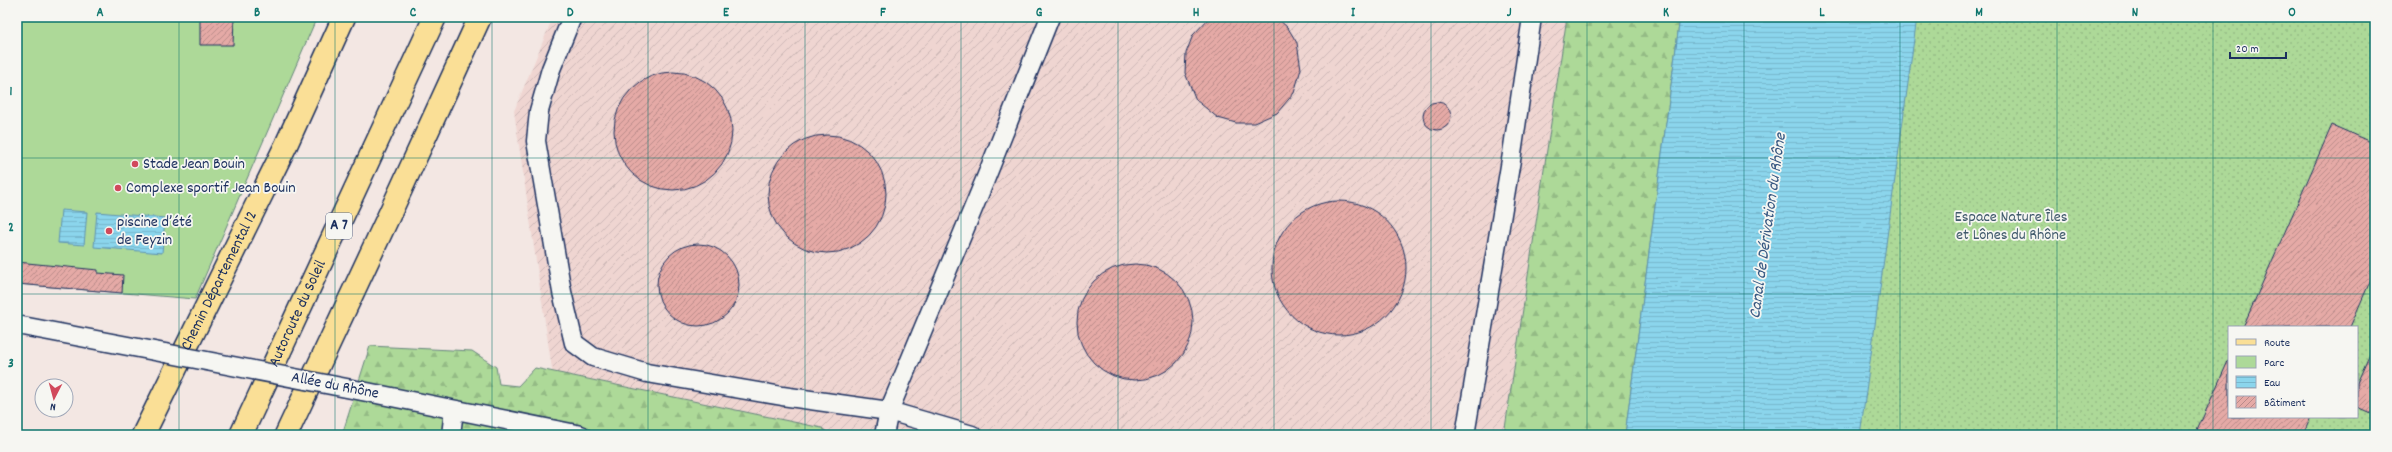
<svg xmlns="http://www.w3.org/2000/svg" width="2392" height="452" font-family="Dekko,sans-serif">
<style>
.industrial{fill:url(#industrial-furrows)}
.green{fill:url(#green-dots);stroke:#64847b;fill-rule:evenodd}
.forest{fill:url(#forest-firs);stroke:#64847b}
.pitch{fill:#add998;stroke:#64847b}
.water{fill:url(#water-rules);stroke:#5e93b3}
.building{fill:url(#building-hatch);stroke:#1b2f5e}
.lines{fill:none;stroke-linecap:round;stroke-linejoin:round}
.minor-casing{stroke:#1b2f5e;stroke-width:21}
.major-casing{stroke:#1b2f5e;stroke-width:25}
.highway-casing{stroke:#1b2f5e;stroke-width:25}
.minor{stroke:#f6f6f2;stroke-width:18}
.major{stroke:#fadf96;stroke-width:22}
.highway{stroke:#fadf96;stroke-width:22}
.minor-bridge-casing{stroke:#1b2f5e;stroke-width:21;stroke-linecap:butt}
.minor-bridge{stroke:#f6f6f2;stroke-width:18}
.grid{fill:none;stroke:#0f766e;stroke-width:1;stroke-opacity:0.55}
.poi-dot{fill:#d1495b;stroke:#f6f6f2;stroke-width:1.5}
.labels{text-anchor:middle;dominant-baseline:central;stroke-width:3.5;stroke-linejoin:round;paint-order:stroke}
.shield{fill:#f6f6f2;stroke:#5d6b8a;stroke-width:1}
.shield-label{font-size:15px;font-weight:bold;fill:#1b2f5e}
.poi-label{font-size:16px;fill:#1b2f5e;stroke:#f6f6f2;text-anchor:start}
.park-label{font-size:16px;fill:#405a6c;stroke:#f6f6f2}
.street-label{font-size:16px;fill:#1b2f5e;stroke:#f6f6f2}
.water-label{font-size:17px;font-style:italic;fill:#375882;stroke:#f6f6f2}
.neatline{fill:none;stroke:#0f766e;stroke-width:1.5}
.grid-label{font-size:13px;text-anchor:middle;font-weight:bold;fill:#0f766e}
</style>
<defs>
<pattern id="industrial-furrows" width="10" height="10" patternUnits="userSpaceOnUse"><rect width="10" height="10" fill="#efd5d1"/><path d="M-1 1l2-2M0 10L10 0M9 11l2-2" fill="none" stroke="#ccb7b6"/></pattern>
<pattern id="green-dots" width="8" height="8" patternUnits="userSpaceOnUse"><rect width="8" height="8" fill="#add998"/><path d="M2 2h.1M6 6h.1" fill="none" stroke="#94bb85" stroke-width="1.8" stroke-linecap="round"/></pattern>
<pattern id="forest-firs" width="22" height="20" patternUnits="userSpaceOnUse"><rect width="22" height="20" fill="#add998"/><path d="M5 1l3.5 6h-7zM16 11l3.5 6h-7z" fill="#94bb85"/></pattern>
<pattern id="water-rules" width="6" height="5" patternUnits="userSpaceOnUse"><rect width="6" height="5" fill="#8bd5ec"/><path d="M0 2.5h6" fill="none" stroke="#77b7cd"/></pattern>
<pattern id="building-hatch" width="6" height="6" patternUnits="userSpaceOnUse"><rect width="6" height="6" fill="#e5aaa6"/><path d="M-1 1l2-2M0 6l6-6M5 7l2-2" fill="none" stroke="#b98b8a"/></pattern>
</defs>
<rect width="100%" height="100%" fill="#f3e7e3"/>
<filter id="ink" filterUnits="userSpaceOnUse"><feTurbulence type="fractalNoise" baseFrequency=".025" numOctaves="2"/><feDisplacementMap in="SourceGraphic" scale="8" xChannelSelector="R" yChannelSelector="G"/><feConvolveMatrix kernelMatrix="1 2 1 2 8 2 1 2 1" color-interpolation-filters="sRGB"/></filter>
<g filter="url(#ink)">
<!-- industrial -->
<path class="industrial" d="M 553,17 L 1567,17 L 1504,435 L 451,435 L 553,376 L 514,111 Z"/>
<!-- green -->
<path class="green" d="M 1811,17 L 2375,17 L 2375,435 L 1747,435 ZM 2229,327 L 2357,327 L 2357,417 L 2229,417 Z"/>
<!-- forest -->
<path class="forest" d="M 1567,17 L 1680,17 L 1625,435 L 1504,435 Z
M 370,346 L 472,351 L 496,367 L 499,384 L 518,386 L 535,368 L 822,428 L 830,435 L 342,435 Z"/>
<!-- pitch -->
<path class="pitch" d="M 17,17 L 317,17 L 195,299 L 17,284 Z"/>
<!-- water -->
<path class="water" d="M 1680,17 L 1917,17 L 1860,435 L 1625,435 Z
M 61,210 L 87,212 L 84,245 L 58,243 Z
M 97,212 L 165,218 L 162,253 L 94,247 Z"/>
<!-- building -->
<path class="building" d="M 200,17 L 234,17 L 233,45 L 200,45 Z
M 1210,17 L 1276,17 L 1288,28 L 1297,43 L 1301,69 L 1294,93 L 1277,113 L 1254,123 L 1236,123 L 1218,118 L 1196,100 L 1185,73 L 1186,53 L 1193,35 Z
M614 131a59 59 0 1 1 118 0a59 59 0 1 1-118 0Z
M1423 116a14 14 0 1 1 28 0a14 14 0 1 1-28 0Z
M 2332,125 L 2375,144 L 2375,270 L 2350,327 L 2243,327 Z
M768 194a59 59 0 1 1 118 0a59 59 0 1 1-118 0Z
M1272 268a67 67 0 1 1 134 0a67 67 0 1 1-134 0Z
M657 285a41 41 0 1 1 82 0a41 41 0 1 1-82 0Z
M 17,262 L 98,270 L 98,273 L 123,275 L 122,293 L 17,284 Z
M1077 322a58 58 0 1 1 116 0a58 58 0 1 1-116 0Z
M 2375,343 L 2375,415 L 2357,407 L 2357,383 Z
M 2229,359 L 2229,417 L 2311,417 L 2303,435 L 2195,435 Z"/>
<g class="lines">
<defs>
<path id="minor" d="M 572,17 L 551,69 L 539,111 L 536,141 L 562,292 L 574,343 L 593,357 L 647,373 L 782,396 L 889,411 L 972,435
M 17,325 L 165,353
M 362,391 L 581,435
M 451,435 L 454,410
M 884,435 L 889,411 L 985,180 L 1050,17
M 1465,435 L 1512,154 L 1532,17"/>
<g id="major">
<path id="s1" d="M 143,435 L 286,145 L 344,17"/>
</g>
<g id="highway">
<path id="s2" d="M 241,435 L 435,17"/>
<path d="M 286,435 L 391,211 L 480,17"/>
</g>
</defs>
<!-- minor casing -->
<use href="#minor" class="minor-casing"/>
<!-- major casing -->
<use href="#major" class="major-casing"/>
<!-- highway casing -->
<use href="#highway" class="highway-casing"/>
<!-- minor -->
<use href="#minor" class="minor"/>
<!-- major -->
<use href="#major" class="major"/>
<!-- highway -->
<use href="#highway" class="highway"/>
<defs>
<path id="minor-bridge" d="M 165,353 L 362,391"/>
</defs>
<!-- minor-bridge casing -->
<use href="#minor-bridge" class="minor-bridge-casing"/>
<!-- minor-bridge -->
<use href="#minor-bridge" class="minor-bridge"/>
</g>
</g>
<!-- grid -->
<path class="grid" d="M 179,17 L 179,435M 335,17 L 335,435M 492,17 L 492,435M 648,17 L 648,435M 805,17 L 805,435M 961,17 L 961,435M 1118,17 L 1118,435M 1274,17 L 1274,435M 1431,17 L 1431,435M 1587,17 L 1587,435M 1744,17 L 1744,435M 1900,17 L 1900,435M 2057,17 L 2057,435M 2213,17 L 2213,435M 17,158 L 2375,158M 17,294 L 2375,294"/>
<!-- markers -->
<g class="poi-dot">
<circle cx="135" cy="164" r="4"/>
<circle cx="118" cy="188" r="4"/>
<circle cx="109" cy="231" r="4"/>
</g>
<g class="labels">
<!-- shield labels -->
<rect class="shield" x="326" y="213" width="26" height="26" rx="3"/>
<g class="shield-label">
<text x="339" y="226">A 7</text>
</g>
<!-- poi labels -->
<g class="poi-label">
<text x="143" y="164">Stade Jean Bouin</text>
<text x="126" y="188">Complexe sportif Jean Bouin</text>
<text x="117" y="222">piscine d’été<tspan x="117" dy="18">de Feyzin</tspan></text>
</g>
<!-- park labels -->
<g class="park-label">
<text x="2011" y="217">Espace Nature Îles<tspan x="2011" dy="18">et Lônes du Rhône</tspan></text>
</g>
<!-- street labels -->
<g class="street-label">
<text stroke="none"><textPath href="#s1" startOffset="172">Chemin Départemental 12</textPath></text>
<text stroke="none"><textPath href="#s2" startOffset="134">Autoroute du Soleil</textPath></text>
<text transform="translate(335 386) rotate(11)">Allée du Rhône</text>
</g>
<!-- water labels -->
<g class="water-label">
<text transform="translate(1769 226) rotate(-82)">Canal de Dérivation du Rhône</text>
</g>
</g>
<!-- margin -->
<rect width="2392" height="452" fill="none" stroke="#f6f6f2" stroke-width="44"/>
<!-- legend -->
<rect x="2228" y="326" width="130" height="92" fill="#f6f6f2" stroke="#9ea6b7"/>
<rect x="2236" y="339" width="20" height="6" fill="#fadf96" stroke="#9ea6b7"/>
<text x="2264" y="346" font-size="12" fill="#1b2f5e">Route</text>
<rect x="2236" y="356" width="20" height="12" fill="#add998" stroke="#9ea6b7"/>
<text x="2264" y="366" font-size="12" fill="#1b2f5e">Parc</text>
<rect x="2236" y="376" width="20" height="12" fill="url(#water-rules)" stroke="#9ea6b7"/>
<text x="2264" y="386" font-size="12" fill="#1b2f5e">Eau</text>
<rect x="2236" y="396" width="20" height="12" fill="url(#building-hatch)" stroke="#9ea6b7"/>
<text x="2264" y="406" font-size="12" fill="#1b2f5e">Bâtiment</text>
<!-- north arrow -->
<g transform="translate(54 398) rotate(186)"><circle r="19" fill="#f6f6f2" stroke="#9ea6b7"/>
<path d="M0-3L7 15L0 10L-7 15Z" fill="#d1495b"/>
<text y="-6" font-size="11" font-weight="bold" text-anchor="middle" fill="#1b2f5e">N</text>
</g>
<!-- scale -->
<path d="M2230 52v6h56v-6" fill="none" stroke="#1b2f5e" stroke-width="2"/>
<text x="2236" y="52" font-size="12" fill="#1b2f5e" stroke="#f6f6f2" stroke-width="3" paint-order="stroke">20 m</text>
<rect x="22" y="22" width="2348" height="408" class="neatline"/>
<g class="grid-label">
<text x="100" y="16">A</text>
<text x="257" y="16">B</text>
<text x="413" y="16">C</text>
<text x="570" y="16">D</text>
<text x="726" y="16">E</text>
<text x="883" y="16">F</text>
<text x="1039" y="16">G</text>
<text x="1196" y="16">H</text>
<text x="1353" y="16">I</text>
<text x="1509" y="16">J</text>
<text x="1666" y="16">K</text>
<text x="1822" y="16">L</text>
<text x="1979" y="16">M</text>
<text x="2135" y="16">N</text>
<text x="2292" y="16">O</text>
<text x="11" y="95">1</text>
<text x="11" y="231">2</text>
<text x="11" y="367">3</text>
</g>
</svg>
